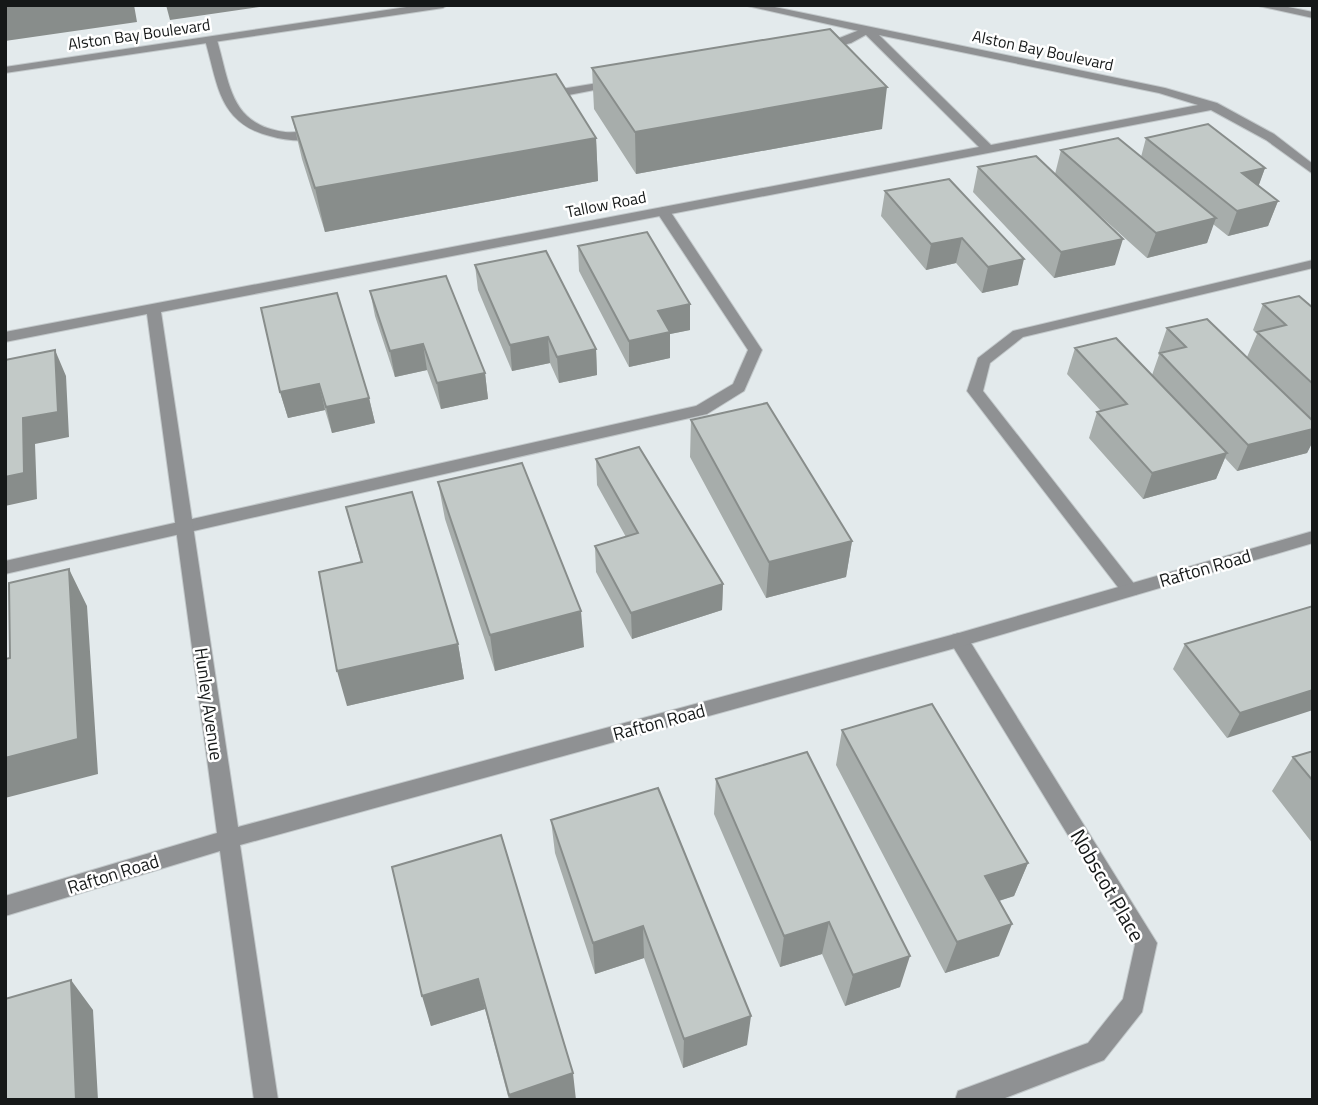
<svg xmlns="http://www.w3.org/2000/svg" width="1318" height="1105" font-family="'Titillium Web',sans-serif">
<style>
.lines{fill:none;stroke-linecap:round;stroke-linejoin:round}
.service-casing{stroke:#c2c8ca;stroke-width:2}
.minor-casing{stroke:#c2c8ca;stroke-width:2}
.service{fill:#8f9193;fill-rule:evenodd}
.minor{fill:#8f9193;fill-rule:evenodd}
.wall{fill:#a7adab}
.shaded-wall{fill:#888d8b}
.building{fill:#c2c9c7;stroke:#888d8b;stroke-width:2}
.labels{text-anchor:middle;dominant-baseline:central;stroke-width:5;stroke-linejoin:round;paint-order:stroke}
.far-street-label{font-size:16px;fill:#151818;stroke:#fff}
.street-label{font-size:18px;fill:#151818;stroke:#fff}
.near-street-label{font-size:21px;fill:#151818;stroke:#fff}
</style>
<rect width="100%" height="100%" fill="#e3eaec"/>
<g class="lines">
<defs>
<path id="service" d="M 1254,5 L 1278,5 L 1313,12 L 1313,18 Z
M 867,27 L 872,30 L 871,32 L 851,43 L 823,50 L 817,47 Z
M 211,37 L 217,40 C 230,84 230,125 285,132 C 298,133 311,130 323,132 L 323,138 C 306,142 287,141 270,136 C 218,123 218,84 205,40 Z
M 616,80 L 620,81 L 620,85 L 543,100 L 537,96 L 543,92 Z
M 663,207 L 668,208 L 762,350 L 744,391 L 707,414 L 5,574 L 5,561 L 696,406 L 733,384 L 748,350 L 656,211 Z
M 1313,260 L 1313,268 L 1023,337 L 990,363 L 983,391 L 1139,590 L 1136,595 L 1124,595 L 967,391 L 978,358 L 1013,331 Z
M 959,633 L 966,635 L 1157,943 L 1142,1012 L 1104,1060 L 1000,1100 L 955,1100 L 958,1091 L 1088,1043 L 1123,999 L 1135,945 L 952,645 L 950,640 L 952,635 Z"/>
<path id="minor" d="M 420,5 L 448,5 L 443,8 L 5,73 L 5,67 Z
M 743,5 L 765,5 L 1165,88 L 1217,103 L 1274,134 L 1313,164 L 1313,174 L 1266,140 L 1211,110 L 161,312 L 238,827 L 959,633 L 1313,531 L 1313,543 L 959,647 L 240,845 L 278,1100 L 254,1100 L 220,851 L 5,916 L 5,896 L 217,833 L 147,314 L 5,342 L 5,332 L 979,147 L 863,32 ZM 879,35 L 1159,93 L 1198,105 L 991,145 Z"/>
</defs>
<!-- service casing -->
<use href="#service" class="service-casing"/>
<!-- minor casing -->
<use href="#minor" class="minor-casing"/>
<!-- service -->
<use href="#service" class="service"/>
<!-- minor -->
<use href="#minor" class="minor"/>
</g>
<!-- wall -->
<path class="wall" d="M 592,68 L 882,129 L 636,174 L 594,109 Z
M 292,117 L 596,138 L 598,181 L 325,232 L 302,159 Z
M 1146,138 L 1265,168 L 1258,186 L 1278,201 L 1268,226 L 1228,236 L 1213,224 L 1207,243 L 1147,258 L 1076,194 L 1115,265 L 1054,278 L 973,192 L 978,167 L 1055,174 L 1061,150 L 1141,157 Z
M 949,179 L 1018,285 L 982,293 L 956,263 L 926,270 L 881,216 L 885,191 Z
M 578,246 L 690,304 L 690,330 L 670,334 L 670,358 L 629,367 L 579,271 Z
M 475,265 L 596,349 L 597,375 L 559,383 L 550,363 L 512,371 L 478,290 Z
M 370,291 L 485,373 L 488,399 L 441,409 L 427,370 L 395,377 L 375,316 Z
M 1263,304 L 1313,308 L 1313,441 L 1307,453 L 1237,471 L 1225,458 L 1216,479 L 1143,499 L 1089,438 L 1097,412 L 1101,411 L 1067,374 L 1075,348 L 1152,375 L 1159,355 L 1158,354 L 1167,328 L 1247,357 L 1257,334 L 1253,330 Z
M 280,392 L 369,398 L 375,423 L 332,433 L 325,410 L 288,418 Z
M 691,420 L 852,541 L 846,577 L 766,598 L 690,457 Z
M 596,459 L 723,584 L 722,610 L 632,639 L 596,572 L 595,546 L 626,537 L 597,485 Z
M 438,482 L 584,647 L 495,671 L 445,519 Z
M 346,507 L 458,644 L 464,679 L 347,706 L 361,563 Z
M 1313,606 L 1227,738 L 1173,669 L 1185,644 Z
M 842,730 L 1028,863 L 1014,896 L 999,901 L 999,956 L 945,973 L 836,765 Z
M 1313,751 L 1313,844 L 1272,791 L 1293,757 Z
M 716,779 L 900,987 L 845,1006 L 822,954 L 780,967 L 714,814 Z
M 551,820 L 747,1045 L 683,1068 L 644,958 L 595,974 L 555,853 Z
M 392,867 L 576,1100 L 509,1100 L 485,1009 L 431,1026 Z"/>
<!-- shaded-wall -->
<path class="shaded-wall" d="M 17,5 L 134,5 L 137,22 L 5,41 L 5,7 Z
M 166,5 L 273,5 L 170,20 Z
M 887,87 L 882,129 L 636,174 L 635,132 Z
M 596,138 L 598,181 L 325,232 L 315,188 Z
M 1265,168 L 1256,193 L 1242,173 Z
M 1278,201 L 1268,226 L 1228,236 L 1237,211 Z
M 1216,218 L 1207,243 L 1147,258 L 1156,233 Z
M 962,238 L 956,263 L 926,270 L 931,244 Z
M 1123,239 L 1115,265 L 1054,278 L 1061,252 Z
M 1024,259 L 1018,285 L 982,293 L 988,267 Z
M 690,304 L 690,330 L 670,334 L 670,358 L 629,367 L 629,341 L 658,311 Z
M 548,337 L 550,363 L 512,371 L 510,345 Z
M 423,344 L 427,370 L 395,377 L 390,351 Z
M 596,349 L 597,375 L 559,383 L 557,357 Z
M 55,350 L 66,376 L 69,437 L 35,444 L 37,499 L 5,506 L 5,477 L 23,418 Z
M 485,373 L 488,399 L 441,409 L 437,383 Z
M 319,384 L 325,410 L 288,418 L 280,392 Z
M 369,398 L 375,423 L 332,433 L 326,407 Z
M 1313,429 L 1313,441 L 1307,453 L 1237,471 L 1248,445 Z
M 1227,453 L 1216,479 L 1143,499 L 1152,473 Z
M 852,541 L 846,577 L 766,598 L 769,562 Z
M 69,569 L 87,606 L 98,774 L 5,798 L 5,758 Z
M 723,584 L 722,610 L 632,639 L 631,613 Z
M 581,611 L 584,647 L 495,671 L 490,635 Z
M 458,644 L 464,679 L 347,706 L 337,671 Z
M 1313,690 L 1313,710 L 1227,738 L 1240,713 Z
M 1028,863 L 1014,896 L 973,909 L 985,876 Z
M 829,922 L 822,954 L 780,967 L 784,936 Z
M 1012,924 L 999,956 L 945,973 L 957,942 Z
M 643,926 L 644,958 L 595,974 L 593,943 Z
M 910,956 L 900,987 L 845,1006 L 853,975 Z
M 478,979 L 485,1009 L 431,1026 L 422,996 Z
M 71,980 L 93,1010 L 98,1100 L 76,1100 Z
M 751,1016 L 747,1045 L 683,1068 L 684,1039 Z
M 573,1073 L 576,1100 L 510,1100 L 509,1095 Z"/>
<!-- building -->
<path class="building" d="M 830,29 L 887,87 L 635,132 L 592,68 Z
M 556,74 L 596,138 L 315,188 L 292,117 Z
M 1208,124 L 1265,168 L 1242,173 L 1278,201 L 1237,211 L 1146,138 Z
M 1118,138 L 1216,218 L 1156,233 L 1061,150 Z
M 1036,156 L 1123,239 L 1061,252 L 978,167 Z
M 949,179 L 1024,259 L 988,267 L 962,238 L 931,244 L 885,191 Z
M 647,232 L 690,304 L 658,311 L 670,332 L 629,341 L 578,246 Z
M 546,251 L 596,349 L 557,357 L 548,337 L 510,345 L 475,265 Z
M 446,276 L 485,373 L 437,383 L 423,344 L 390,351 L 370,291 Z
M 337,293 L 369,398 L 326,407 L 319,384 L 280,392 L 261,308 Z
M 1299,296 L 1313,308 L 1313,384 L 1257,332 L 1286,325 L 1263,304 Z
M 1207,319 L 1313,421 L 1313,429 L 1248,445 L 1160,353 L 1186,347 L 1167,328 Z
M 1116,338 L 1227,453 L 1152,473 L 1097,412 L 1127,404 L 1075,348 Z
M 55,350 L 58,412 L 23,418 L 24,473 L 5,477 L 5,360 Z
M 767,403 L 852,541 L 769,562 L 691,420 Z
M 639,447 L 723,584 L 631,613 L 595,546 L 638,533 L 596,459 Z
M 522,463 L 581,611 L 490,635 L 438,482 Z
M 412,492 L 458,644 L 337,671 L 319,572 L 362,562 L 346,507 Z
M 69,569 L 78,739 L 5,758 L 5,659 L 10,658 L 9,583 Z
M 1313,606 L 1313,690 L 1240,713 L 1185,644 Z
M 932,704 L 1028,863 L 985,876 L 1012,924 L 957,942 L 842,730 Z
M 1313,751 L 1313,781 L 1293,757 Z
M 807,752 L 910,956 L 853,975 L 829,922 L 784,936 L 716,779 Z
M 658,788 L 751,1016 L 684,1039 L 643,926 L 593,943 L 551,820 Z
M 501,835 L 573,1073 L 509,1095 L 478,979 L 422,996 L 392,867 Z
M 71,980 L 76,1100 L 5,1100 L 5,999 Z"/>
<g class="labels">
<!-- far-street labels -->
<g class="far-street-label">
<text transform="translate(139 34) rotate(-8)">Alston Bay Boulevard</text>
<text transform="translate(1043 50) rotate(12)">Alston Bay Boulevard</text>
<text transform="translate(606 204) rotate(-11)">Tallow Road</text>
</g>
<!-- street labels -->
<g class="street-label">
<text transform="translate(1205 568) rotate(-16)">Rafton Road</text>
<text transform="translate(209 704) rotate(82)">Hunley Avenue</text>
<text transform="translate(659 722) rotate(-15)">Rafton Road</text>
<text transform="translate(113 874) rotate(-17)">Rafton Road</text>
</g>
<!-- near-street labels -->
<g class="near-street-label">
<text transform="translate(1108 885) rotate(60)">Nobscot Place</text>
</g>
</g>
<!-- border -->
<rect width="1318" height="1105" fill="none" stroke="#151818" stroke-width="14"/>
</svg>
